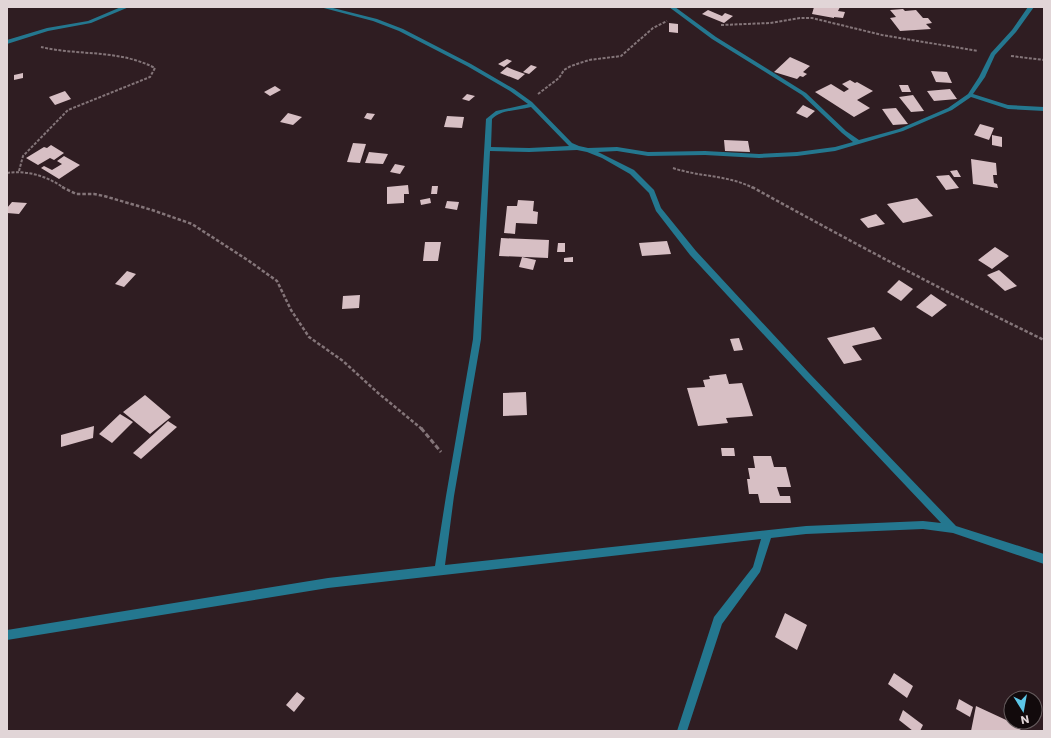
<svg xmlns="http://www.w3.org/2000/svg" width="1051" height="738" font-family="Poppins,sans-serif">
<style>
.building{fill:#d7bfc4}
.lines{fill:none;stroke-linecap:round;stroke-linejoin:round}
.path-far2{stroke:#847579;stroke-width:2;stroke-dasharray:3 1.5;stroke-linecap:butt}
.path-far1{stroke:#847579;stroke-width:2.5;stroke-dasharray:3.5 2;stroke-linecap:butt}
.path{stroke:#847579;stroke-width:3;stroke-dasharray:5 2.5;stroke-linecap:butt}
.minor{fill:#24778f;fill-rule:evenodd}
</style>
<rect width="100%" height="100%" fill="#2f1d22"/>
<!-- building -->
<path class="building" d="M 814,7 L 840,7 L 838,11 L 845,12 L 843,18 L 834,17 L 834,18 L 812,14 Z
M 903,9 L 905,11 L 916,10 L 923,18 L 928,18 L 932,23 L 926,24 L 931,29 L 900,31 L 890,18 L 896,17 L 890,10 Z
M 708,10 L 722,16 L 725,13 L 733,16 L 724,23 L 702,14 Z
M 669,23 L 678,24 L 678,33 L 669,32 Z
M 790,57 L 810,66 L 803,72 L 807,74 L 803,77 L 800,76 L 797,79 L 774,72 Z
M 507,59 L 512,61 L 504,67 L 498,64 Z
M 531,65 L 537,67 L 529,74 L 523,72 Z
M 507,67 L 514,70 L 525,74 L 518,80 L 500,73 Z
M 931,71 L 947,72 L 952,83 L 936,82 Z
M 23,73 L 23,78 L 14,80 L 14,75 Z
M 850,80 L 855,83 L 857,82 L 873,91 L 857,100 L 870,108 L 854,117 L 815,92 L 831,84 L 844,92 L 849,89 L 842,84 Z
M 899,85 L 908,85 L 911,92 L 902,92 Z
M 275,86 L 281,90 L 270,96 L 264,92 Z
M 950,89 L 957,99 L 934,101 L 927,91 Z
M 65,91 L 71,99 L 55,105 L 49,97 Z
M 467,94 L 475,96 L 469,101 L 462,99 Z
M 913,95 L 924,111 L 911,112 L 899,97 Z
M 803,105 L 815,111 L 807,118 L 796,113 Z
M 896,108 L 908,124 L 893,125 L 882,109 Z
M 288,113 L 302,117 L 293,125 L 280,122 Z
M 367,113 L 375,114 L 371,120 L 364,118 Z
M 447,116 L 464,117 L 462,128 L 444,127 Z
M 980,124 L 994,128 L 989,140 L 974,135 Z
M 992,135 L 1002,137 L 1002,147 L 992,145 Z
M 724,140 L 748,141 L 750,152 L 725,151 Z
M 353,143 L 366,144 L 360,163 L 347,162 Z
M 51,145 L 64,153 L 54,160 L 50,158 L 38,165 L 26,158 L 44,147 L 47,148 Z
M 369,152 L 388,154 L 383,164 L 365,163 Z
M 64,156 L 80,165 L 59,179 L 41,168 L 44,166 L 52,170 L 62,164 L 57,161 Z
M 971,159 L 996,163 L 997,175 L 993,175 L 994,183 L 997,184 L 998,188 L 973,184 Z
M 395,164 L 405,166 L 400,174 L 390,172 Z
M 957,170 L 961,177 L 954,177 L 950,171 Z
M 949,175 L 959,188 L 946,190 L 936,176 Z
M 408,185 L 409,194 L 404,194 L 404,203 L 387,204 L 387,187 Z
M 432,186 L 438,186 L 437,194 L 431,194 Z
M 430,198 L 431,203 L 421,205 L 420,200 Z
M 917,198 L 933,216 L 903,223 L 887,204 Z
M 518,200 L 534,201 L 533,211 L 538,212 L 537,224 L 516,223 L 515,234 L 504,233 L 507,206 L 517,206 Z
M 447,201 L 459,202 L 457,210 L 445,208 Z
M 12,202 L 27,203 L 19,214 L 7,213 L 7,208 Z
M 876,214 L 885,224 L 868,228 L 860,219 Z
M 501,238 L 549,240 L 548,258 L 499,256 Z
M 667,241 L 671,254 L 642,256 L 639,243 Z
M 425,242 L 441,242 L 438,261 L 423,261 Z
M 558,243 L 565,243 L 565,252 L 557,252 Z
M 995,247 L 1009,256 L 992,269 L 978,260 Z
M 522,257 L 536,260 L 533,270 L 519,267 Z
M 573,257 L 573,262 L 564,262 L 564,258 Z
M 999,270 L 1017,286 L 1005,291 L 987,275 Z
M 127,271 L 136,274 L 124,287 L 115,284 Z
M 899,280 L 913,289 L 901,301 L 887,292 Z
M 931,294 L 947,305 L 932,317 L 916,307 Z
M 360,295 L 359,308 L 342,309 L 343,296 Z
M 874,327 L 882,339 L 852,346 L 862,360 L 844,364 L 827,338 Z
M 739,338 L 743,350 L 734,351 L 730,339 Z
M 726,374 L 729,384 L 742,383 L 753,416 L 726,418 L 728,423 L 698,426 L 687,388 L 705,387 L 703,380 L 710,379 L 709,376 Z
M 526,392 L 527,415 L 503,416 L 503,393 Z
M 145,395 L 171,417 L 150,434 L 123,412 Z
M 120,414 L 133,422 L 112,443 L 99,434 Z
M 168,421 L 177,427 L 141,459 L 133,453 Z
M 94,426 L 93,438 L 61,447 L 61,435 Z
M 721,448 L 734,448 L 735,456 L 722,456 Z
M 753,456 L 771,456 L 774,467 L 786,467 L 791,487 L 777,487 L 780,496 L 790,496 L 791,503 L 760,503 L 758,494 L 749,494 L 747,479 L 750,479 L 748,468 L 755,468 Z
M 785,613 L 807,625 L 797,650 L 775,637 Z
M 894,673 L 913,686 L 907,698 L 888,684 Z
M 297,692 L 305,698 L 294,712 L 286,705 Z
M 959,699 L 973,707 L 970,717 L 956,709 Z
M 976,706 L 1021,727 L 1020,731 L 971,731 Z
M 903,710 L 923,725 L 920,731 L 913,731 L 899,720 Z"/>
<g class="lines">
<!-- path-far2 -->
<path class="path-far2" d="M 721,25 L 770,23 L 800,18 L 812,18 L 882,35 L 978,51
M 1011,56 L 1044,60
M 538,94 L 559,78 L 564,70 L 571,66 L 589,60 L 621,56 L 653,28 L 667,21
M 673,168 C 699,177 729,175 753,188
M 19,171 L 23,156 L 68,110 L 150,77 L 155,68 C 118,49 80,56 41,47
M 7,173 C 27,170 47,176 64,188"/>
<!-- path-far1 -->
<path class="path-far1" d="M 62,187 L 76,194 L 94,194 L 104,196 L 152,210 L 192,224 L 249,261 L 277,281 L 291,310 L 309,337 L 343,361 L 378,393 L 422,429
M 752,187 C 848,240 945,292 1044,340"/>
<!-- path -->
<path class="path" d="M 421,428 L 441,452"/>
<!-- minor -->
<path class="minor" d="M 121,7 L 129,7 L 91,23 L 48,31 L 7,44 L 7,40 L 47,28 L 88,21 Z
M 320,7 L 329,7 L 377,19 L 403,29 L 471,64 L 514,89 L 532,102 L 572,143 L 579,146 L 588,148 L 617,147 L 648,152 L 705,151 L 759,154 L 797,152 L 835,147 L 853,142 L 842,133 L 802,95 L 712,39 L 669,7 L 675,7 L 716,37 L 806,93 L 846,131 L 859,140 L 899,129 L 948,108 L 968,94 L 979,77 L 991,53 L 1012,30 L 1028,7 L 1034,7 L 1016,32 L 995,55 L 985,77 L 973,94 L 1008,105 L 1044,107 L 1044,111 L 1008,109 L 971,97 L 952,110 L 903,131 L 835,151 L 797,156 L 759,158 L 705,155 L 648,156 L 617,151 L 598,152 L 634,170 L 654,190 L 661,208 L 696,251 L 809,373 L 956,526 L 1044,554 L 1044,564 L 953,533 L 923,529 L 806,534 L 771,538 L 760,572 L 722,624 L 687,731 L 677,731 L 714,617 L 753,567 L 761,539 L 328,588 L 7,640 L 7,630 L 328,578 L 435,566 L 446,496 L 473,339 L 486,119 L 496,111 L 528,104 L 510,91 L 467,66 L 399,31 L 373,21 ZM 531,107 L 569,146 L 529,148 L 491,147 L 492,119 C 502,109 518,111 531,107 ZM 577,150 L 587,152 L 602,158 L 630,174 L 649,193 L 656,211 L 690,255 L 803,377 L 941,523 L 923,521 L 806,526 L 445,565 L 454,496 L 481,339 L 490,151 L 529,152 Z"/>
</g>
<!-- border -->
<rect width="1051" height="738" fill="none" stroke="#e1d5d7" stroke-width="16"/>
<!-- north arrow -->
<g transform="translate(1023 710) rotate(169)"><circle r="19" fill="#120a0c" stroke="#655b5d"/>
<path d="M0-3L7 15L0 10L-7 15Z" fill="#5dc7e8"/>
<text y="-6" font-size="11" font-weight="bold" text-anchor="middle" fill="#e1d5d7">N</text>
</g>
</svg>
